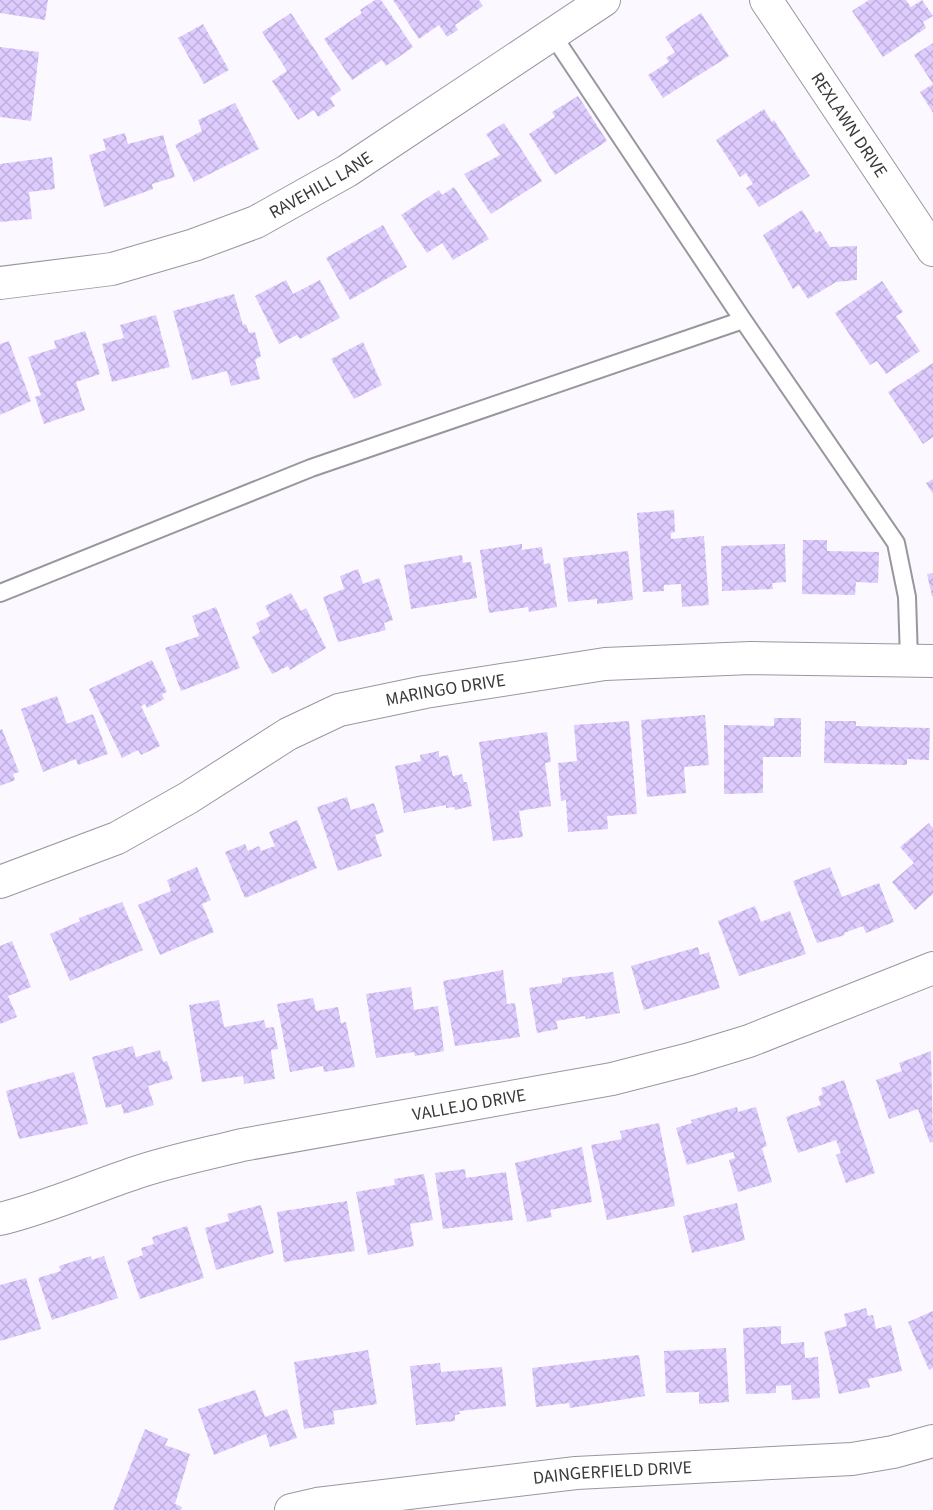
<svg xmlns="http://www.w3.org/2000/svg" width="933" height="1510" font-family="'Source Sans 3',sans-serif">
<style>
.building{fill:url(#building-cross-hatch)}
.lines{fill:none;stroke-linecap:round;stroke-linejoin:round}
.lane-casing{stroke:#99979d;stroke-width:20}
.street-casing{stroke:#99979d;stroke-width:34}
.lane{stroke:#fff;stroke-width:16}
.street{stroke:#fff;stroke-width:32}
.labels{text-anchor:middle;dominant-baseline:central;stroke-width:5;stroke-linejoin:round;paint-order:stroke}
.street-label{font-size:18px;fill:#39393b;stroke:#fbf9ff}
</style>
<defs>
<pattern id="building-cross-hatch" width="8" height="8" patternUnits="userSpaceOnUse" patternTransform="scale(1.5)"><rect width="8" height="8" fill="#deccff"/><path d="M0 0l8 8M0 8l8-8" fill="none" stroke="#bfb0db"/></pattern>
</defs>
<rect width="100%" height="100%" fill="#fbf9ff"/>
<!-- building -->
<path class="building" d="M 0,0 L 48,0 L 45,20 L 0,13 Z
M 375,0 L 381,0 L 413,47 L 386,66 L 382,60 L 352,80 L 324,39 L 362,13 L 360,10 Z
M 393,0 L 479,0 L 483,6 L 455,25 L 458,30 L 447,37 L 439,25 L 419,39 Z
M 869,0 L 906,0 L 911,7 L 922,0 L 933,16 L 923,22 L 926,28 L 883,57 L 852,11 Z
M 291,13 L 341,90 L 330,98 L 335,106 L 318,117 L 314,110 L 298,120 L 272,81 L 287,71 L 262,32 Z
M 701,13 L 729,56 L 663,98 L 648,75 L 669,62 L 666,58 L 675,52 L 665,37 Z
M 203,24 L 229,70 L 204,84 L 178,38 Z
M 933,43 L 933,113 L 920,92 L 933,84 L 914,55 Z
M 0,47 L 39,52 L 31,121 L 0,117 Z
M 578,96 L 607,141 L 555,175 L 529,134 L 555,117 L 552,112 Z
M 235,103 L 259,149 L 194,182 L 175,145 L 202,131 L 198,120 Z
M 764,109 L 772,122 L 774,120 L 810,176 L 759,207 L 746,188 L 753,184 L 746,173 L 740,177 L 716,140 Z
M 504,123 L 542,181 L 491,214 L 464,174 L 500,155 L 486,134 Z
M 125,133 L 128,144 L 163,135 L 175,177 L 152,184 L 153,189 L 104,207 L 89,155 L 106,150 L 103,139 Z
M 52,157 L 55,189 L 29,192 L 32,219 L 0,222 L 0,164 Z
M 454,187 L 489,239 L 453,260 L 442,243 L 427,253 L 401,215 L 439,190 L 442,195 Z
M 802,210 L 816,233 L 820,231 L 830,247 L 857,246 L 857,280 L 836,282 L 808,299 L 799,285 L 793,289 L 763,235 Z
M 383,225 L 407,267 L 350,300 L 326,258 Z
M 286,280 L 293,294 L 320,280 L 340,318 L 300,339 L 297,335 L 279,344 L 255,296 Z
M 882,281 L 903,312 L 896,316 L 920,351 L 886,374 L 877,361 L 870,365 L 835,313 Z
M 234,294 L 243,325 L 246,324 L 249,333 L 255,332 L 261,356 L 255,360 L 260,379 L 231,386 L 227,371 L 192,380 L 173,311 Z
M 156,315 L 170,367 L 112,382 L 102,344 L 124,338 L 120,325 Z
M 85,331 L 100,374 L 76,382 L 85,410 L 44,424 L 35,397 L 41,395 L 28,357 L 56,348 L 54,341 Z
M 9,341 L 31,401 L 0,415 L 0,344 Z
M 363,342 L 382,385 L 354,399 L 331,359 Z
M 933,363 L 933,437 L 923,444 L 888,392 Z
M 933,479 L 933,494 L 926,483 Z
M 674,510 L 675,532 L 671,533 L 671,539 L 704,536 L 709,605 L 682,607 L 681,584 L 664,585 L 664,591 L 643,592 L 637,513 Z
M 803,540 L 827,540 L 827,551 L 879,552 L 878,583 L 856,582 L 855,595 L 802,594 Z
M 522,544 L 522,550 L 542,547 L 544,564 L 550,563 L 557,607 L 529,612 L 528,607 L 489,613 L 480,550 Z
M 785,544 L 786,582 L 772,583 L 773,589 L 722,591 L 721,546 Z
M 628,551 L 633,600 L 597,604 L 597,599 L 568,602 L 563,558 Z
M 462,555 L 463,563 L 471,562 L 477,598 L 411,609 L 404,565 Z
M 358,569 L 363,584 L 379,578 L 393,620 L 384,623 L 386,630 L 338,642 L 323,597 L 344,589 L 340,576 Z
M 933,573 L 933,596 L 932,596 L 927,574 Z
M 291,593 L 301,611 L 306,608 L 326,648 L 290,670 L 288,666 L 272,674 L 252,637 L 260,632 L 256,623 L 270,616 L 265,606 Z
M 216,607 L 240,668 L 181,691 L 165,648 L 199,636 L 192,616 Z
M 152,660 L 167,692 L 162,694 L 164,699 L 147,708 L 145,704 L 141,706 L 160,746 L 141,755 L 138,750 L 122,758 L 89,689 Z
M 57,696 L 67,724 L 93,714 L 108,754 L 78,765 L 76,759 L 43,772 L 21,709 Z
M 705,715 L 709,765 L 684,767 L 686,793 L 647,797 L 641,720 Z
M 774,718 L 801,718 L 801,757 L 763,757 L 763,793 L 724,794 L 724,725 L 774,726 Z
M 629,721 L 637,814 L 607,816 L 608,829 L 568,832 L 566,800 L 561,801 L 558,763 L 577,761 L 574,725 Z
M 825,721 L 856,721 L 856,726 L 930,728 L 929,760 L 907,759 L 907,765 L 824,763 Z
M 2,729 L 19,772 L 13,774 L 15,780 L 0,786 L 0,730 Z
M 547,732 L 551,762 L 545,763 L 551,806 L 519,811 L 523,837 L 493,841 L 479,742 Z
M 439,751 L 439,757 L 448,755 L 453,776 L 462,774 L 464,782 L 467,782 L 472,806 L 455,810 L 454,807 L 446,808 L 446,805 L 404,813 L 395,766 L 421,761 L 420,755 Z
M 347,797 L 351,810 L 374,803 L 384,832 L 375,835 L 382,856 L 338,871 L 317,807 Z
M 297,820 L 317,868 L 245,898 L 225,852 L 245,844 L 248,851 L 259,846 L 261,851 L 275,846 L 269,832 Z
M 929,823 L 933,828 L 933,894 L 915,910 L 892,882 L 914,863 L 900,847 Z
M 197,867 L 211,900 L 202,904 L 214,932 L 160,955 L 138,905 L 171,891 L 167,880 Z
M 830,867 L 842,897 L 879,883 L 894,922 L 866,933 L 863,926 L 844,933 L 845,935 L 817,943 L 793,881 Z
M 122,902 L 143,950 L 70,981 L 50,934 L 80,921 L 79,918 Z
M 755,906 L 761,922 L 790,911 L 806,954 L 739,976 L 718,921 Z
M 12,941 L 31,987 L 8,996 L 17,1017 L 0,1024 L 0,946 Z
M 698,947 L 700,955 L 709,952 L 720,988 L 644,1010 L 631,966 Z
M 503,970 L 507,1004 L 515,1003 L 520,1037 L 455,1046 L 443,981 Z
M 613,972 L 620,1013 L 586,1019 L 585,1016 L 556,1021 L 558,1029 L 537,1033 L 529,988 L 562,983 L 562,978 Z
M 411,987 L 414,1010 L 438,1006 L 444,1051 L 415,1056 L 414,1052 L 376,1058 L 366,994 Z
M 313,998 L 316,1011 L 338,1007 L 341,1023 L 346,1022 L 355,1067 L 324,1072 L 323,1066 L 290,1072 L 277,1004 Z
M 219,1000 L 224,1027 L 264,1020 L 266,1028 L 274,1027 L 278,1049 L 271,1050 L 275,1079 L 244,1084 L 243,1076 L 202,1082 L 189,1005 Z
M 133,1046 L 136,1057 L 160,1050 L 163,1062 L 167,1061 L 173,1079 L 148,1086 L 154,1105 L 124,1114 L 121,1104 L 106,1108 L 92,1057 Z
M 931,1051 L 933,1142 L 930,1143 L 918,1109 L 889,1119 L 876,1080 L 902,1071 L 899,1063 Z
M 74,1072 L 88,1124 L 19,1139 L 6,1091 Z
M 844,1080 L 875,1173 L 846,1183 L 836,1155 L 841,1153 L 836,1140 L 798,1153 L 786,1117 L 821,1105 L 818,1097 L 823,1094 L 821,1088 Z
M 737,1107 L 738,1112 L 756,1107 L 767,1146 L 762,1148 L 772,1182 L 738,1192 L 729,1160 L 735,1158 L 733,1152 L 687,1165 L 676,1128 L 692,1123 L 691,1120 Z
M 659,1123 L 675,1206 L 607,1220 L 591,1145 L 622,1139 L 620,1131 Z
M 582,1147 L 592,1202 L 550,1210 L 552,1217 L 527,1222 L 515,1163 Z
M 465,1169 L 466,1178 L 506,1172 L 513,1220 L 443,1229 L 435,1173 Z
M 424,1174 L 433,1220 L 410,1224 L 414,1246 L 368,1255 L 356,1192 L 395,1185 L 394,1179 Z
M 347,1201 L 355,1251 L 284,1262 L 277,1212 Z
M 737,1203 L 745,1240 L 692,1253 L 683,1216 Z
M 261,1205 L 274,1253 L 216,1270 L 205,1228 L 229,1221 L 227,1214 Z
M 187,1226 L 204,1278 L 140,1299 L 127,1261 L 143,1255 L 141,1248 L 154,1244 L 152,1237 Z
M 91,1256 L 92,1260 L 104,1256 L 118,1298 L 52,1320 L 38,1278 L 61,1271 L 59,1266 Z
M 26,1278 L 41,1329 L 0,1341 L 0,1285 Z
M 866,1308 L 868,1316 L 873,1315 L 876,1329 L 891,1325 L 902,1371 L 868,1379 L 870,1387 L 839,1394 L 824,1332 L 847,1326 L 844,1314 Z
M 933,1311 L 933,1368 L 929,1370 L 908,1322 Z
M 781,1326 L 781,1344 L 804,1342 L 805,1358 L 818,1357 L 820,1398 L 792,1400 L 791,1385 L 776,1386 L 776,1393 L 746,1394 L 743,1328 Z
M 726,1348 L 729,1402 L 699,1404 L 699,1392 L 666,1393 L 664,1351 Z
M 368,1350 L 377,1404 L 333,1411 L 335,1424 L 304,1429 L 294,1362 Z
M 639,1355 L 645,1396 L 570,1408 L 569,1403 L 536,1407 L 532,1368 Z
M 440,1363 L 441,1372 L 502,1367 L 506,1406 L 459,1411 L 460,1414 L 455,1415 L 455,1421 L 416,1425 L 410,1366 Z
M 255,1390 L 265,1417 L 287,1409 L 297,1438 L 270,1447 L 266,1434 L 214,1455 L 198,1409 Z
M 145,1429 L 168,1439 L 165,1445 L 190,1454 L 175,1504 L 182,1507 L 181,1510 L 113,1510 Z"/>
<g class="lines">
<defs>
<path id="lane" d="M 552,34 L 743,320 L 896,543 L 907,597 L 909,659
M 0,593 L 311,468 L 743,320"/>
<g id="street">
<path id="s1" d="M 766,0 L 933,250"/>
<path id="s2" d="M 0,283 L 112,269 L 194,245 L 256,222 L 347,171 L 604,0"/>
<path id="s3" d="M 0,882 L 117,838 L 188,798 L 288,734 L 339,710 L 425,692 L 605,664 L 751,658 L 933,661"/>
<path id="s4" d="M 0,1219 C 46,1208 90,1188 135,1173 C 170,1161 206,1154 242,1145 L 612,1079 L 690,1059 L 749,1041 L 933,968"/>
<path id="s5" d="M 291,1510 L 317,1504 L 576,1473 L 852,1459 L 893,1452 L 933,1441"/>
</g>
</defs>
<!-- lane casing -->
<use href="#lane" class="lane-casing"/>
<!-- street casing -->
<use href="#street" class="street-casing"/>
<!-- lane -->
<use href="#lane" class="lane"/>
<!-- street -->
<use href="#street" class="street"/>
</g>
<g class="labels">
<!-- street labels -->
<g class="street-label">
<text stroke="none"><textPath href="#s1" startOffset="150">REXLAWN DRIVE</textPath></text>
<text stroke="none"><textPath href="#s2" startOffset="339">RAVEHILL LANE</textPath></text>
<text stroke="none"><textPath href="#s3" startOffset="490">MARINGO DRIVE</textPath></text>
<text stroke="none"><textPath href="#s4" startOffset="484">VALLEJO DRIVE</textPath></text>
<text stroke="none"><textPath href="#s5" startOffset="324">DAINGERFIELD DRIVE</textPath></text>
</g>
</g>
</svg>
